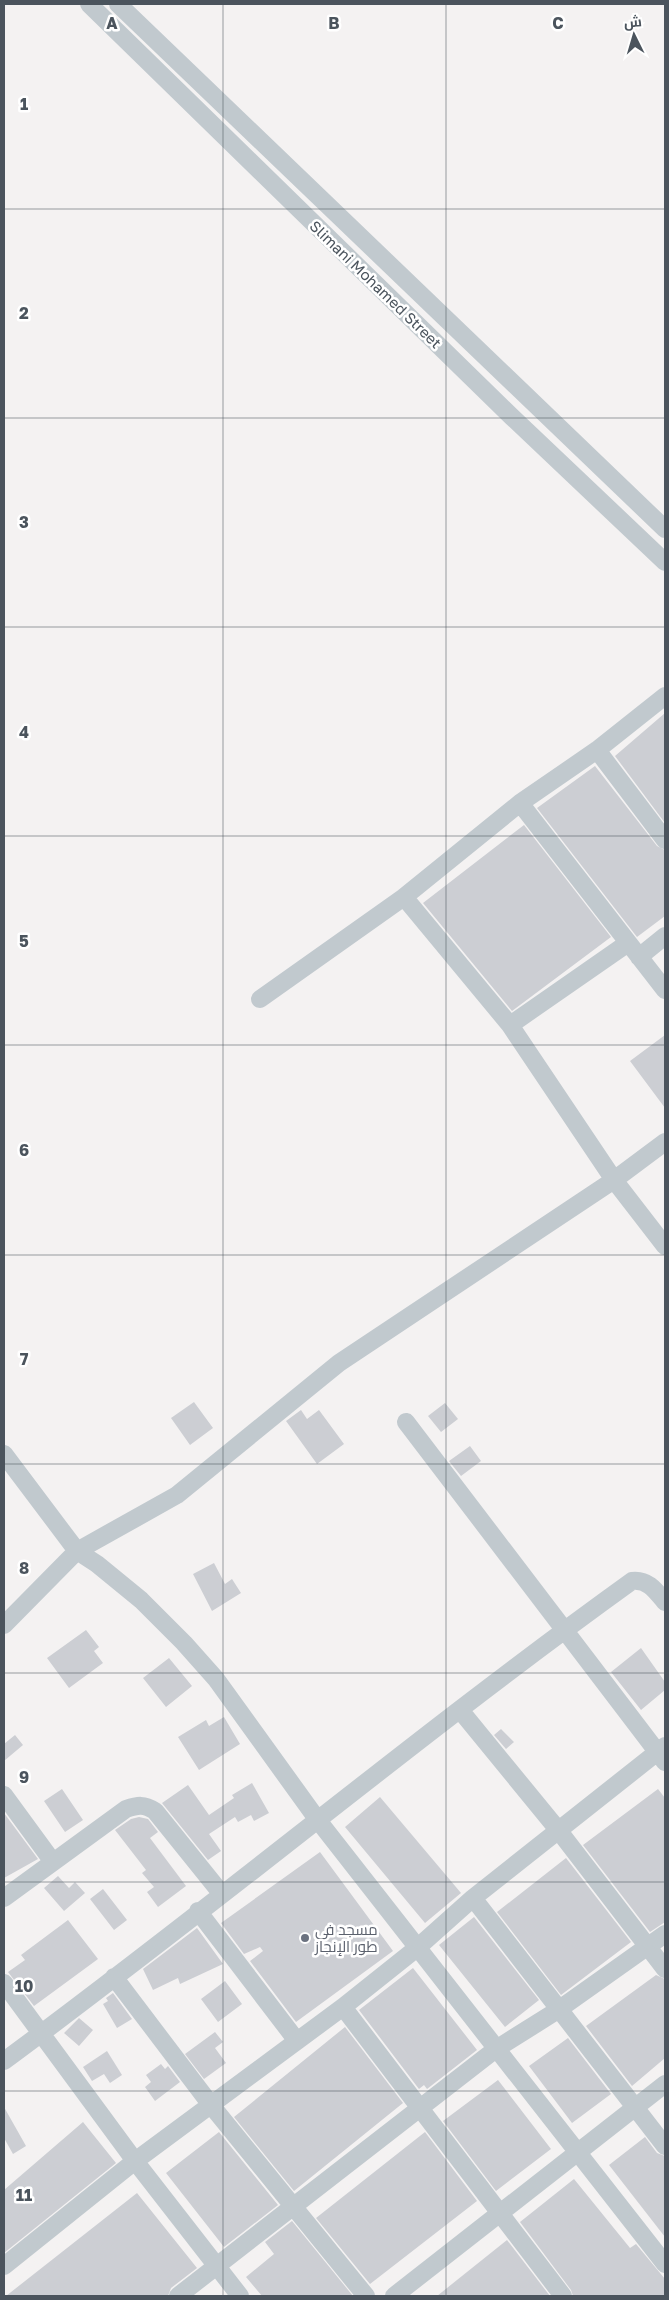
<svg xmlns="http://www.w3.org/2000/svg" width="669" height="2300" font-family="'Golos Text',Cairo,sans-serif">
<style>
.building{fill:#ccced3}
.lines{fill:none;stroke-linecap:round;stroke-linejoin:round}
.minor{stroke:#c1c9ce;stroke-width:18}
.grid{fill:none;stroke:#4b545d;stroke-width:1;stroke-opacity:0.55}
.worship-dot{fill:#6b7280;stroke:#fff;stroke-width:2}
.labels{text-anchor:middle;dominant-baseline:central;stroke-width:5;stroke-linejoin:round;paint-order:stroke}
.street-label{font-size:15px;fill:#4b545d;stroke:#fff}
.worship-label{font-size:15px;fill:#5b616d;stroke:#fff;text-anchor:start}
.grid-label{font-size:16px;text-anchor:middle;font-weight:bold;fill:#4b545d;stroke:#fff;stroke-width:5;stroke-linejoin:round;paint-order:stroke}
</style>
<rect width="100%" height="100%" fill="#f4f2f2"/>
<!-- building -->
<path class="building" d="M 665,713 L 665,823 L 615,756 Z
M 595,766 L 657,846 L 665,850 L 665,916 L 637,937 L 537,808 Z
M 524,825 L 611,937 L 512,1011 L 423,903 Z
M 665,1035 L 665,1108 L 630,1061 Z
M 194,1402 L 213,1428 L 190,1445 L 171,1418 Z
M 445,1403 L 458,1419 L 441,1432 L 428,1416 Z
M 301,1410 L 307,1419 L 319,1410 L 344,1444 L 317,1464 L 286,1421 Z
M 470,1446 L 481,1461 L 461,1476 L 449,1461 Z
M 214,1563 L 225,1584 L 232,1579 L 241,1593 L 212,1611 L 193,1574 Z
M 86,1630 L 99,1647 L 94,1651 L 103,1663 L 69,1688 L 47,1658 Z
M 641,1648 L 665,1682 L 665,1690 L 641,1710 L 611,1672 Z
M 169,1658 L 192,1686 L 166,1707 L 143,1678 Z
M 224,1717 L 240,1744 L 199,1770 L 178,1737 L 206,1720 L 209,1726 Z
M 501,1729 L 514,1742 L 506,1749 L 494,1735 Z
M 15,1735 L 23,1745 L 4,1761 L 4,1744 Z
M 252,1783 L 269,1813 L 254,1821 L 251,1815 L 238,1822 L 235,1817 L 209,1834 L 221,1851 L 208,1860 L 162,1803 L 188,1785 L 209,1815 L 234,1798 L 232,1795 Z
M 62,1789 L 83,1820 L 65,1832 L 44,1801 Z
M 658,1789 L 665,1798 L 665,1922 L 650,1932 L 583,1845 Z
M 380,1797 L 461,1893 L 425,1923 L 345,1827 Z
M 4,1813 L 38,1859 L 4,1878 Z
M 139,1817 L 148,1819 L 158,1832 L 150,1838 L 186,1886 L 158,1907 L 147,1892 L 154,1887 L 142,1873 L 146,1870 L 115,1830 L 131,1819 Z
M 320,1852 L 393,1951 L 296,2022 L 250,1961 L 263,1951 L 260,1947 L 244,1954 L 221,1923 Z
M 566,1858 L 631,1942 L 561,1995 L 497,1912 Z
M 58,1876 L 69,1888 L 75,1882 L 85,1893 L 64,1911 L 44,1888 Z
M 103,1889 L 127,1920 L 114,1930 L 90,1899 Z
M 474,1917 L 539,2000 L 505,2027 L 439,1945 Z
M 68,1920 L 98,1959 L 34,2006 L 8,1972 L 25,1960 L 21,1955 Z
M 197,1928 L 223,1964 L 180,1984 L 178,1978 L 153,1990 L 143,1969 Z
M 413,1968 L 477,2050 L 427,2089 L 424,2085 L 419,2089 L 359,2010 Z
M 656,1975 L 665,1979 L 665,2058 L 632,2086 L 586,2026 Z
M 225,1981 L 242,2004 L 218,2022 L 201,1999 Z
M 113,1993 L 132,2019 L 117,2028 L 103,2004 L 108,2001 L 106,1998 Z
M 79,2018 L 93,2030 L 79,2046 L 64,2033 Z
M 345,2027 L 403,2103 L 294,2191 L 234,2117 Z
M 215,2032 L 223,2042 L 215,2048 L 226,2063 L 204,2079 L 185,2054 Z
M 568,2038 L 611,2094 L 572,2123 L 529,2066 Z
M 107,2051 L 122,2075 L 110,2083 L 104,2074 L 92,2081 L 83,2067 Z
M 161,2064 L 165,2069 L 168,2066 L 180,2082 L 155,2101 L 145,2087 L 151,2082 L 146,2075 Z
M 498,2080 L 551,2149 L 496,2191 L 443,2121 Z
M 4,2107 L 26,2146 L 13,2154 L 4,2138 Z
M 83,2122 L 116,2163 L 4,2253 L 4,2190 Z
M 219,2132 L 278,2205 L 224,2247 L 166,2173 Z
M 425,2132 L 477,2201 L 370,2284 L 316,2218 Z
M 645,2137 L 657,2153 L 665,2156 L 665,2237 L 609,2165 Z
M 574,2179 L 630,2248 L 636,2244 L 665,2279 L 665,2296 L 573,2296 L 571,2290 L 520,2222 Z
M 137,2193 L 197,2268 L 171,2288 L 168,2296 L 6,2296 Z
M 292,2221 L 353,2296 L 262,2296 L 246,2277 L 274,2254 L 265,2242 Z
M 507,2240 L 550,2296 L 437,2296 Z"/>
<g class="lines">
<!-- minor -->
<path class="minor" d="M 89,4 L 512,417 L 665,562
M 118,4 L 665,529
M 665,696 L 597,750 L 520,803 L 404,897 L 510,1025 L 614,1180 L 665,1246
M 597,750 L 665,840
M 520,803 L 665,990
M 639,957 L 665,936
M 260,999 L 404,897
M 510,1025 L 628,943
M 406,1422 L 665,1762
M 4,1454 L 77,1551 L 97,1564 L 141,1600 L 184,1643 L 216,1679 L 317,1819 L 665,2264
M 4,1625 L 77,1551 L 177,1495 L 339,1363 L 614,1180 L 665,1142
M 460,1710 L 559,1831 L 665,1969
M 4,1795 L 53,1862
M 4,1898 L 126,1809 C 138,1805 144,1804 155,1811 L 221,1893
M 473,1898 L 665,2146
M 198,1911 L 297,2041
M 114,1977 L 211,2105 L 366,2296
M 4,1983 L 135,2161 L 240,2296
M 343,2007 L 563,2296
M 4,2061 C 216,1905 418,1735 632,1581 C 648,1579 656,1591 665,1602
M 4,2266 L 135,2161 L 343,2007 L 417,1948 L 473,1898 L 665,1746
M 178,2296 L 496,2049 L 558,2010 L 665,1934
M 394,2296 L 665,2084"/>
</g>
<!-- grid -->
<path class="grid" d="M 223,4 L 223,2296M 446,4 L 446,2296M 4,209 L 665,209M 4,418 L 665,418M 4,627 L 665,627M 4,836 L 665,836M 4,1045 L 665,1045M 4,1255 L 665,1255M 4,1464 L 665,1464M 4,1673 L 665,1673M 4,1882 L 665,1882M 4,2091 L 665,2091"/>
<!-- markers -->
<circle class="worship-dot" cx="305" cy="1938" r="5"/>
<g class="labels">
<!-- street labels -->
<g class="street-label">
<text transform="translate(376 284) rotate(44)">Slimani Mohamed Street</text>
</g>
<!-- worship labels -->
<g class="worship-label">
<text x="315" y="1929">مسجد في<tspan x="315" dy="17">طور الإنجاز</tspan></text>
</g>
</g>
<g class="grid-label">
<text x="112" y="29">A</text>
<text x="334" y="29">B</text>
<text x="558" y="29">C</text>
<text x="24" y="110">1</text>
<text x="24" y="319">2</text>
<text x="24" y="528">3</text>
<text x="24" y="738">4</text>
<text x="24" y="947">5</text>
<text x="24" y="1156">6</text>
<text x="24" y="1365">7</text>
<text x="24" y="1574">8</text>
<text x="24" y="1783">9</text>
<text x="24" y="1992">10</text>
<text x="24" y="2201">11</text>
</g>
<!-- border -->
<rect width="669" height="2300" fill="none" stroke="#4b545d" stroke-width="10"/>
<!-- north arrow -->
<g transform="translate(634 35) rotate(355)" stroke="#ffffff" stroke-width="4" paint-order="stroke">
<path d="M0-4L9 19L0 12L-9 19Z" fill="#4b545d"/>
<text y="-8" font-size="14" font-weight="bold" text-anchor="middle" fill="#4b545d">ش</text>
</g>
</svg>
